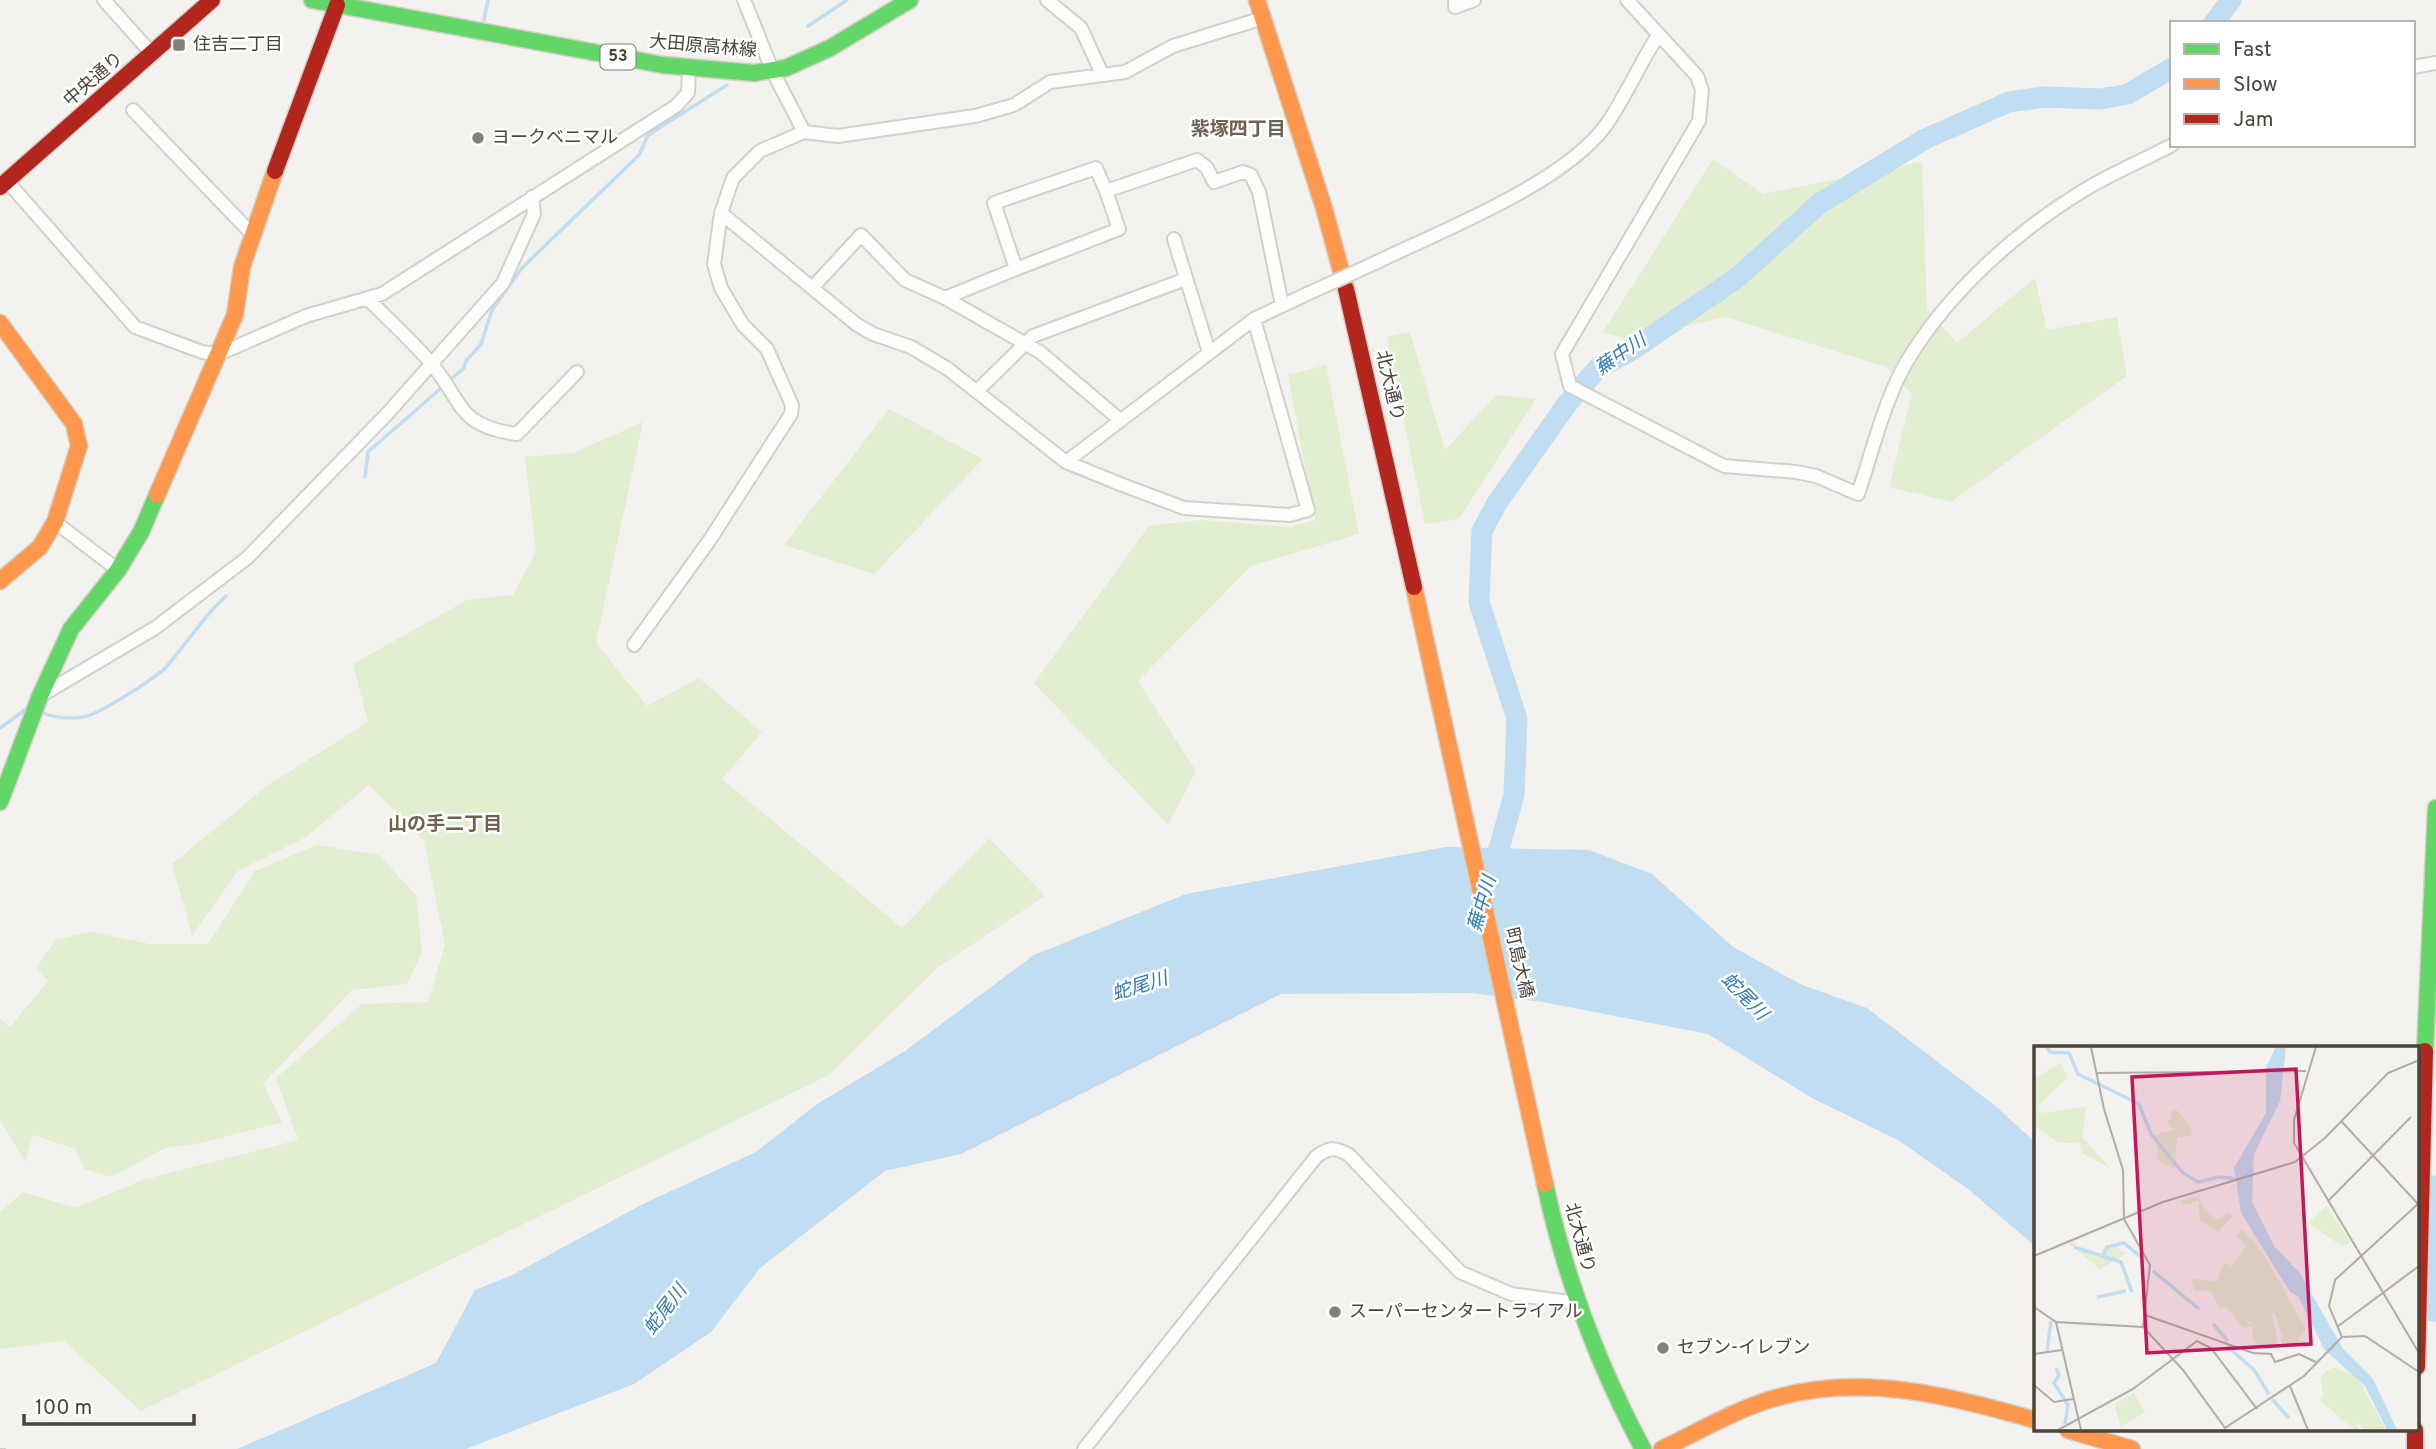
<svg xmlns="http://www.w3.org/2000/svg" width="2436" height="1449" font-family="Overpass,'Noto Sans JP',sans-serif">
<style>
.green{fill:#e1eecf}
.water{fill:#c0ddf1}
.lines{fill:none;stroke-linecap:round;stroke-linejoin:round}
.stream{stroke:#c0ddf1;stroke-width:3.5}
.river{stroke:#c0ddf1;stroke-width:21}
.street-tunnel{stroke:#d2cfca;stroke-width:12;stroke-dasharray:12 6;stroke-linecap:butt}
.street-casing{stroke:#d2d0cb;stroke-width:16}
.fast-casing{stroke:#d3cfc5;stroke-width:19}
.slow-casing{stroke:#d3cfc5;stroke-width:19}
.jam-casing{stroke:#d3cfc5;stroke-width:19}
.street{stroke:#fdfdfc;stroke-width:12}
.fast{stroke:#63d668;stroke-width:16}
.slow{stroke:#ff974d;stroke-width:16}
.jam{stroke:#b3261e;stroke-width:16}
.street-bridge-casing{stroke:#d2d0cb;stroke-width:16;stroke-linecap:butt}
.street-bridge{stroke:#fdfdfc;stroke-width:12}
.poi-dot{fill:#868178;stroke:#fff;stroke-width:2.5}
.labels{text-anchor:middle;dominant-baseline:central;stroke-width:5;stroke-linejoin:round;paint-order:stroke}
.shield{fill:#fff;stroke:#817c74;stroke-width:2}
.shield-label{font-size:16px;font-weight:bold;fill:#4b4439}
.poi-label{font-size:18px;fill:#4b4439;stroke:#fff;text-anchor:start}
.street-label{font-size:18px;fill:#4b4439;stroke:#fff}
.neighbourhood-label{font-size:19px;font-weight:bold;fill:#6e6250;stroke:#fff}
.water-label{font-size:19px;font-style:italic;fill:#2e7ab2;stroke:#fff}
.inset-river{fill:none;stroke:#c0ddf1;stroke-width:3.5}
.inset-road{fill:none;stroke:#b0aca6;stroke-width:2}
.view{fill:#c2185b;fill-opacity:0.15;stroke:#c2185b;stroke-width:3.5}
.inset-edge{fill:none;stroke:#4b4439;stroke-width:3.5}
</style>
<rect width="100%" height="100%" fill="#f4f2ee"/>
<!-- green -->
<path class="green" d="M 1713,159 L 1763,194 L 1922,162 L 1927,309 L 1957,343 L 2035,278 L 2047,330 L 2117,317 L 2127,376 L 1951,502 L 1889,487 L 1912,394 L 1886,367 L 1726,317 L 1628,340 L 1603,332 Z
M 1410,332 L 1445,450 L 1496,395 L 1536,399 L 1459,519 L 1425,524 L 1387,337 Z
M 1326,365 L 1359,534 L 1251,566 L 1138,681 L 1196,771 L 1168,825 L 1034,683 L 1149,526 L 1200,520 L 1290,527 L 1315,520 L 1288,375 Z
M 889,409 L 983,459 L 874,574 L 784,545 Z
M 643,422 L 596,643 L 647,706 L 699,678 L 762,732 L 722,779 L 902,928 L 989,838 L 1045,896 L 937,968 L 829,1075 L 141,1411 L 64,1341 L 0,1349 L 0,1212 L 23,1192 L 76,1208 L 142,1180 L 298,1140 L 276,1078 L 362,1004 L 428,1002 L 445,945 L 424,841 L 369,785 L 306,837 L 238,871 L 192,936 L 172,864 L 268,785 L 368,722 L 353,664 L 467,600 L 513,595 L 536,551 L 525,457 L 573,453 Z
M 317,845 L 379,855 L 416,895 L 422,952 L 407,984 L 352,990 L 263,1084 L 282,1122 L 197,1144 L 165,1148 L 111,1177 L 85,1169 L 75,1149 L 33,1135 L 25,1162 L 0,1120 L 0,1019 L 10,1027 L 48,981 L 36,968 L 56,939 L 91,932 L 149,944 L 208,944 L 255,871 Z"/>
<!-- water -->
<path class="water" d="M 1446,847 L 1589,850 L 1652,874 L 1733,947 L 1802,985 L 1867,1008 L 1993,1104 L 2035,1142 L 2035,1246 L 1968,1189 L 1898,1140 L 1812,1098 L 1708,1034 L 1543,1002 L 1471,993 L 1281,994 L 961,1154 L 885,1171 L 760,1268 L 711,1332 L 634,1384 L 466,1449 L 237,1449 L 436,1363 L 475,1290 L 510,1276 L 645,1203 L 756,1152 L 817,1104 L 905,1051 L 1034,955 L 1186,894 Z
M 2417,1172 L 2436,1176 L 2436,1322 L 2417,1319 Z"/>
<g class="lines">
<!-- stream -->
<path class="stream" d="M 484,20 L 488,0
M 808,26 L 847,0
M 365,477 L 368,452 L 464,368 L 466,361 L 481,344 L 492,310 L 522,268 L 639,155 L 648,135 L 727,85
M 39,711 C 52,718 73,720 87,716 C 102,712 156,678 166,667 C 187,643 203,617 226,596
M 0,728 L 29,707"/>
<!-- river -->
<path class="river" d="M 2214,23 L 2231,0
M 1492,874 L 1514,795 L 1517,719 L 1479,602 L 1482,531 L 1497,503 L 1567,404 L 1597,369 L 1632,350 L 1738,277 L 1819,204 L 1925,139 L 2009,102 L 2043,97 L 2101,99 L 2128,94 L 2172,68"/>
<!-- street-tunnel -->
<path class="street-tunnel" d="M 0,1448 L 0,1449"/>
<defs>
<path id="street" d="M 104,0 L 153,55
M 1047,0 L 1081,28 L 1102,74
M 1455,0 L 1455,7 L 1474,0
M 1627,0 L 1697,76 L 1702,90 L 1699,121 L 1562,354 L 1570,386 L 1724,466 L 1796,472 L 1816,476 L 1858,494 C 1874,447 1885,395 1912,353 C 1953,289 2016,232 2081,192 C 2110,174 2142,161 2172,145
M 2413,67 L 2436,63
M 133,110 L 252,234
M 804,132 L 838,136 L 975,116 L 1014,105 L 1050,82 L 1125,72 L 1173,46 L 1263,18
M 7,181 L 135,327 L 202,352 L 219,354 L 306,316 L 382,294 L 676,106 L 688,93 L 689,67
M 721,213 L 856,324 L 873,334 L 911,347 L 948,369 L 1066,462 L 1120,484 L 1184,508 L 1289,515 L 1308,510 L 1254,319
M 1174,239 L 1209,352
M 1377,262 C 1443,230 1563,184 1606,125 C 1625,98 1639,65 1657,37
M 1016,269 L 1119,229 L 1106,191
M 812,288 L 861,235 L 905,280 L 945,298 L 1040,352 L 1120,420
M 945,298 L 1016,269 L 994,203 L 1096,168 L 1106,191 L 1197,160 L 1207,168 L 1214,182 L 1243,172 L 1251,175 L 1259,192 L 1282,305
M 368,299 C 389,320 411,340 430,362 C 464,402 456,426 517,434 L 577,372
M 979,389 L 1033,336 L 1186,279
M 1066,462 L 1254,319 L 1307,294
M 55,522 L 118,570
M 634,645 L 709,541 L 791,414 L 792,405 L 767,349 L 743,325 L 721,288 L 714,264 L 721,213 L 733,178 L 760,151 L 804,132 L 773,72 L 744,0
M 40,696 L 155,628 L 247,558 L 387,414 L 503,283 L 534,214 L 532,197
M 1084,1449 L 1316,1157 C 1328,1147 1336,1147 1349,1155 L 1460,1272 L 1511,1294 L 1577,1303"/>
<path id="fast" d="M 312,0 L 663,65 L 754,73 L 786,68 L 830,48 L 910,0
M 0,802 L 40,696 L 71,629 L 118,570 L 141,532 L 157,495
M 2425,1051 L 2436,808
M 1545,1184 C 1565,1277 1598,1365 1643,1449"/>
<path id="slow" d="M 1257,0 L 1324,208 L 1346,289
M 0,323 L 74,424 L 79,446 L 55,522 L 40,547 L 0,581
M 157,495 L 235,315 L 242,267 L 275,171
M 1414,587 L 1545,1184
M 2068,1430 L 2132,1449
M 1662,1449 C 1700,1431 1738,1408 1779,1397 C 1865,1374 1952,1396 2035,1420"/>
<path id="jam" d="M 275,171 L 337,5
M 0,187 L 212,0
M 1346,289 L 1414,587
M 2417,1367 L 2425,1051
M 2415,1430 L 2415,1449"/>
</defs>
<!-- street casing -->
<use href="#street" class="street-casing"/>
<!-- fast casing -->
<use href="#fast" class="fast-casing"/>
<!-- slow casing -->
<use href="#slow" class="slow-casing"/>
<!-- jam casing -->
<use href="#jam" class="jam-casing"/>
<!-- street -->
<use href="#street" class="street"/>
<!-- fast -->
<use href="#fast" class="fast"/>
<!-- slow -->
<use href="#slow" class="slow"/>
<!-- jam -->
<use href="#jam" class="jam"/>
<defs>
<path id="street-bridge" d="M 1307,294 L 1377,262"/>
</defs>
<!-- street-bridge casing -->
<use href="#street-bridge" class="street-bridge-casing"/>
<!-- street-bridge -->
<use href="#street-bridge" class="street-bridge"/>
</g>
<!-- markers -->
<g class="poi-dot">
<rect x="172" y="38" width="14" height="14" rx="3.5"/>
<circle cx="478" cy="138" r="7"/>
<circle cx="1335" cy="1312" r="7"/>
<circle cx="1663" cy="1348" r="7"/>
</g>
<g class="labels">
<!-- shield labels -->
<rect class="shield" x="600.5" y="44.5" width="35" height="25" rx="5"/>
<g class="shield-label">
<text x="618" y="57">53</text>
</g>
<!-- poi labels -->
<g class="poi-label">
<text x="193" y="45">住吉二丁目</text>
<text x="492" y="138">ヨークベニマル</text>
<text x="1349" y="1312">スーパーセンタートライアル</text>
<text x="1677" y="1348">セブン-イレブン</text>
</g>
<!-- street labels -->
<g class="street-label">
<text transform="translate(703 47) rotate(5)">大田原高林線</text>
<text transform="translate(94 80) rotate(-41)">中央通り</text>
<text transform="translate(1389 386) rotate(77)">北大通り</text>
<text transform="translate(1518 963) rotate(77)">町島大橋</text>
<text transform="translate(1579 1238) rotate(75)">北大通り</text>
</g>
<!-- neighbourhood labels -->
<g class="neighbourhood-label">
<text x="1238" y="130">紫塚四丁目</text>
<text x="445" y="825">山の手二丁目</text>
</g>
<!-- water labels -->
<g class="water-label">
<text transform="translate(1621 355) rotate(-35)">蕪中川</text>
<text transform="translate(1483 904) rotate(-74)">蕪中川</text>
<text transform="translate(1140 987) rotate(-17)">蛇尾川</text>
<text transform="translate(1744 997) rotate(46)">蛇尾川</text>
<text transform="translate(666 1310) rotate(-53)">蛇尾川</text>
</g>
</g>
<!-- overview -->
<g transform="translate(2034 1046)">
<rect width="385" height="385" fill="#f4f2ee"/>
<path d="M 27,17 L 33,32 L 4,60 L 8,67 L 52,61 L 48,91 L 76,122 L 48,107 L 45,97 L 25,97 L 0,80 L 0,33 ZM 143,64 L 158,83 L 157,90 L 143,91 L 141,124 L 121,112 L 124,106 L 120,89 L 140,84 L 132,75 L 138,73 L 136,66 ZM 165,150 L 169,162 L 183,174 L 193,167 L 199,170 L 184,186 L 166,174 L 164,155 L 148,159 L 146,155 ZM 292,160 L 317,196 L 309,201 L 274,177 ZM 208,183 L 229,207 L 272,283 L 264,292 L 266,299 L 252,302 L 247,297 L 249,291 L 240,267 L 233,270 L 238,268 L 244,297 L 229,303 L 219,295 L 218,278 L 210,273 L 218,280 L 209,282 L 192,261 L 186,263 L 177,245 L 161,245 L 157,232 L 182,236 L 191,216 L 197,220 L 205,209 L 212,200 L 202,190 ZM 39,194 L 45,204 L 65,212 L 71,200 L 87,198 L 83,202 L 93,207 L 66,223 L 35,198 ZM 299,321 L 323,330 L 352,384 L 330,384 L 321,375 L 325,384 L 320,384 L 285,353 L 289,349 L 286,330 ZM 100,347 L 111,366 L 87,381 L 80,358 Z" fill="#e1eecf"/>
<path d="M 242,1 L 252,1 L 246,55 L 220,108 L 218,156 L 240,200 L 266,227 L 309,303 L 339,333 L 363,384 L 353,384 L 331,340 L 290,303 L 264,250 L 256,246 L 207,167 L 200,122 L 232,67 L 232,21 Z" fill="#c0ddf1"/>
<path class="inset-river" d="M 13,1 L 16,6 L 35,7 L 44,28 L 105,58 L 117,88 L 149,127 L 164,136 L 185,131 L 204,133M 40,201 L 87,216 L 98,246M 69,209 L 73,201 L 90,197 L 108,212M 119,225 L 165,263M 63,251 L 92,245M 179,278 L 194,295M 193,300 L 220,324 L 235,348M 13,305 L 17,275M 22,322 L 25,329 L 20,337 L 34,359 L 31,378M 238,353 L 255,372"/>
<path class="inset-road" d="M 57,1 L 70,63 L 89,124 L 90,173 L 116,219 L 109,281 L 149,324 L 191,382 L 270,330 L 308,291 L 295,260 L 301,234 L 385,157M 282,1 L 260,74 L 260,97 L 385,307M 63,27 L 272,25M 308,76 L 384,158M 294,155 L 377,71M 0,210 L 129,156 L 261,116 L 292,91 L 354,27 L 383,15M 0,261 L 22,276 L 109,281M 111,269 L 219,307 L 237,308 L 241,316 L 265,308 L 284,317M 22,276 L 47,384M 303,281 L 385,220M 308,291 L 331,290 L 385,326M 0,308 L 28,304M 0,339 L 20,356 L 39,353M 256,340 L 274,384M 24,384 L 99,343 L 163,295 L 177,302 L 223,363"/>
<path class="view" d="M 262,23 L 277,298 L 113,307 L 98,31 Z"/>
<rect width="385" height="385" class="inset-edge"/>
</g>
<!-- legend -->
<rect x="2170" y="21" width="245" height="126" fill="#ffffff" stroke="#b7b4b0" stroke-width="2"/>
<rect x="2184" y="44" width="35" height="10" fill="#63d668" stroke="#b7b4b0" stroke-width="2"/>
<text x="2233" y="56" font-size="21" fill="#4b4439">Fast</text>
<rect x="2184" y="79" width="35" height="10" fill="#ff974d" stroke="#b7b4b0" stroke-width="2"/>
<text x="2233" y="91" font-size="21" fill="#4b4439">Slow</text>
<rect x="2184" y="114" width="35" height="10" fill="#b3261e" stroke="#b7b4b0" stroke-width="2"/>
<text x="2233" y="126" font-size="21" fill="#4b4439">Jam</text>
<!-- scale -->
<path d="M24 1414v10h170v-10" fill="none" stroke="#4b4439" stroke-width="3.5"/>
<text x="35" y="1414" font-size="21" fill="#4b4439" stroke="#ffffff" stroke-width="5" paint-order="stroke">100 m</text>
</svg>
